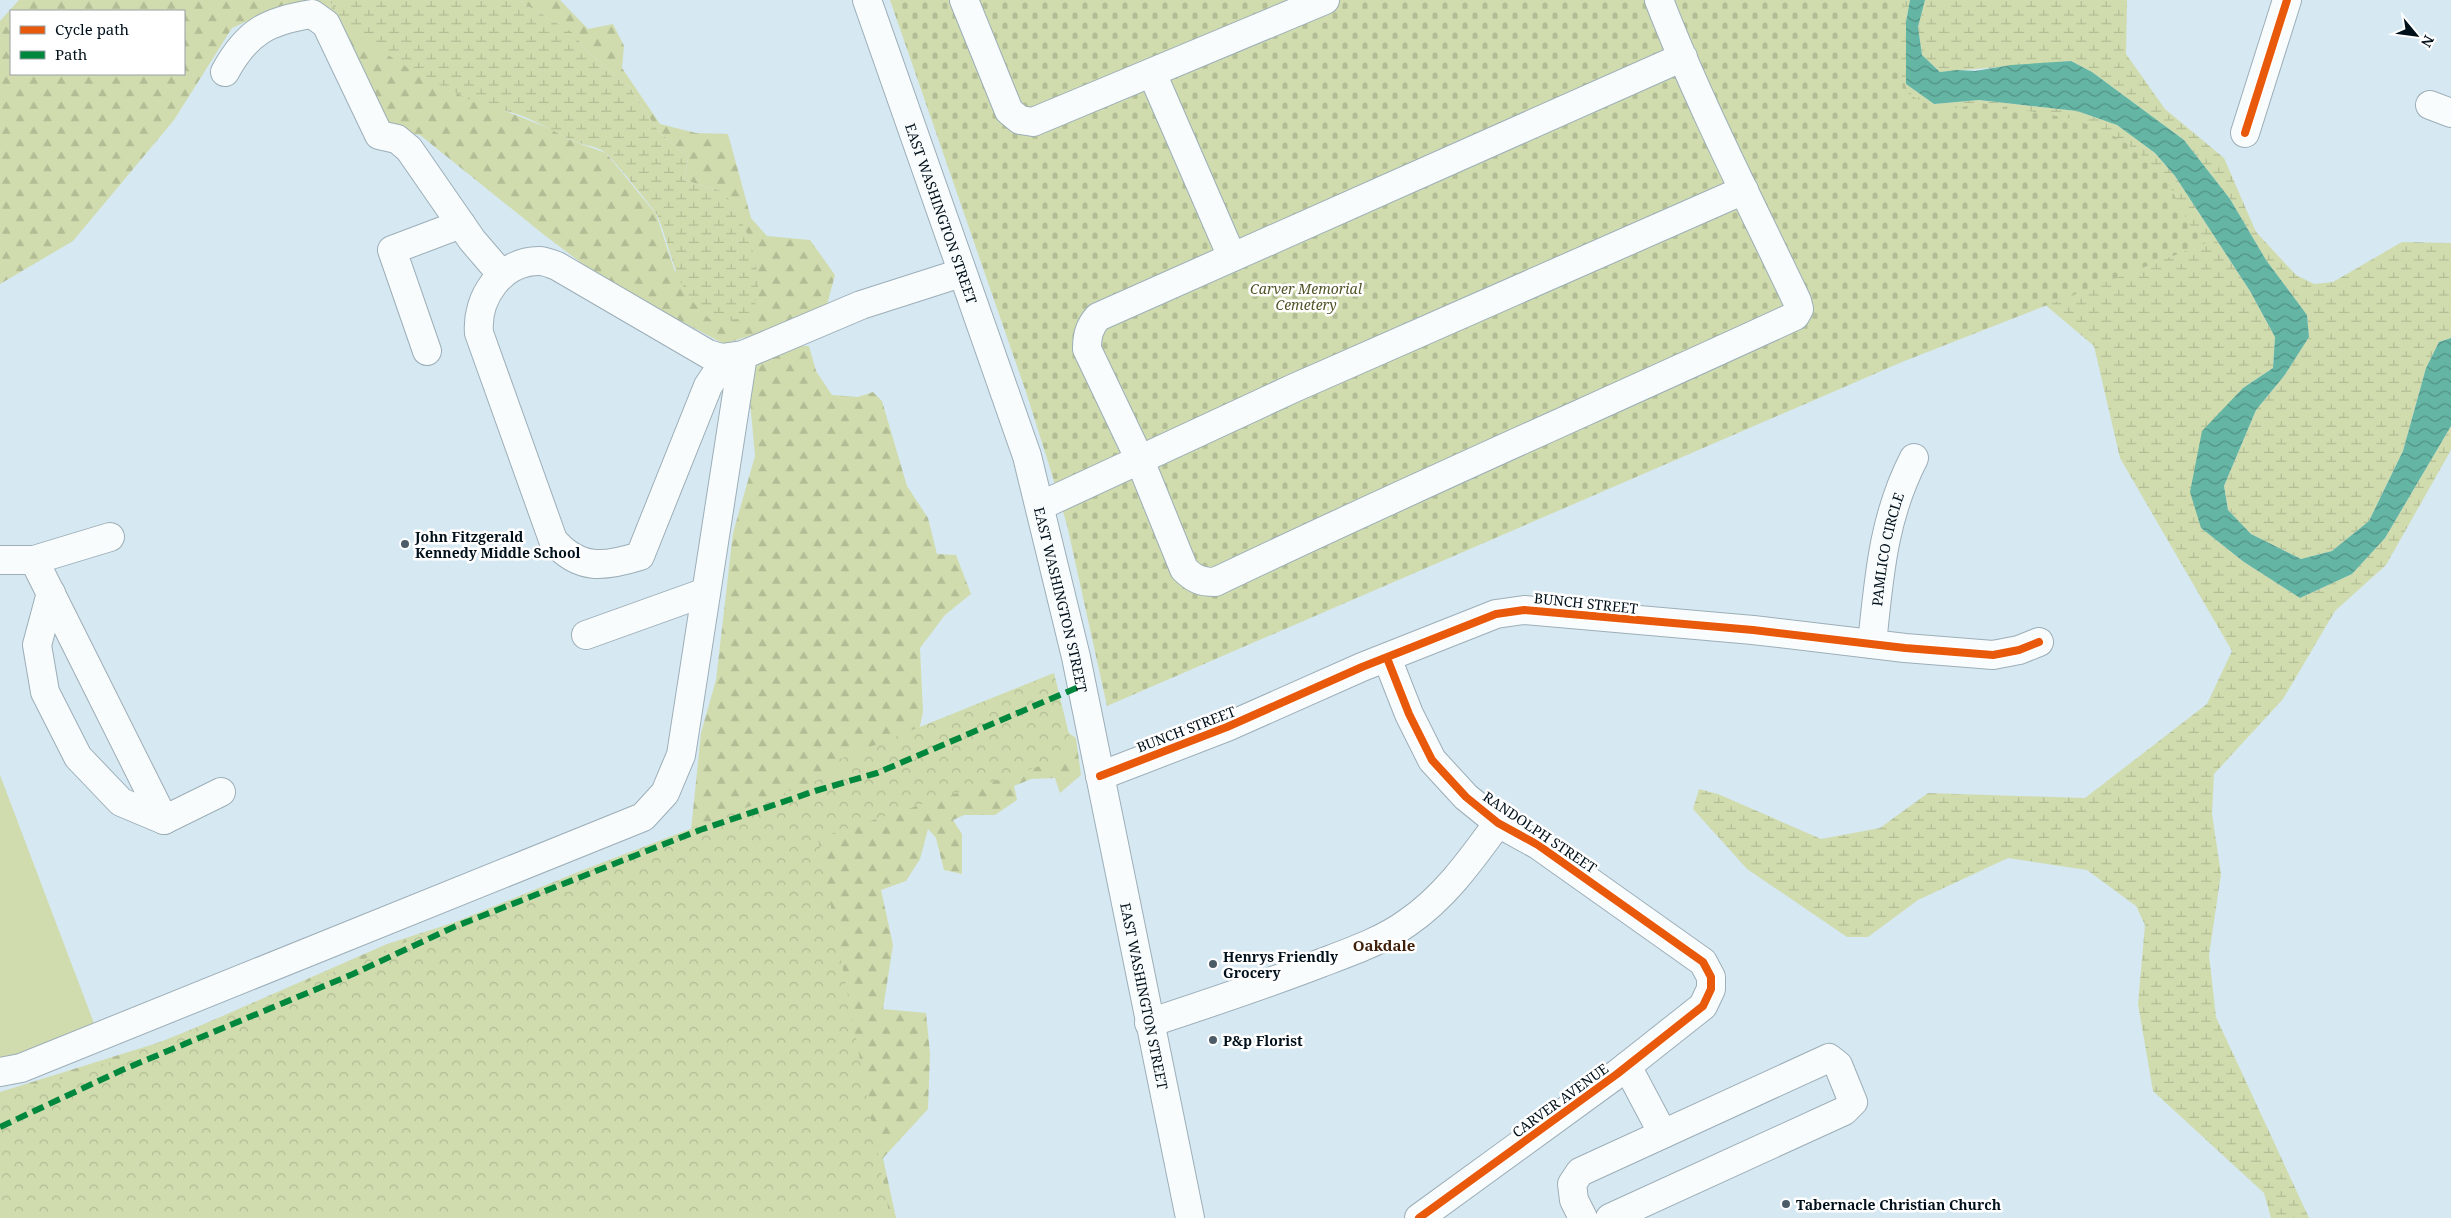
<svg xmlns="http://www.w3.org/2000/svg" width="2451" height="1218" font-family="'Noto Serif',serif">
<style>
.forest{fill:url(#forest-firs);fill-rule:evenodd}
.wetland{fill:url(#wetland-marsh)}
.cemetery{fill:url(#cemetery-stones)}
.park{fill:url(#park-crowns)}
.pitch{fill:#d1dcae}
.water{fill:url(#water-waves)}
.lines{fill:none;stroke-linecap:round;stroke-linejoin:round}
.minor-casing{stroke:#9caeb8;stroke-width:30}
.major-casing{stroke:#9caeb8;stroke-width:30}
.minor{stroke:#f9fcfd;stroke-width:28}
.major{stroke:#f9fcfd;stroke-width:28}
.quiet{stroke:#00873e;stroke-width:6;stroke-dasharray:12 6;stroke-linecap:butt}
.cycleway-casing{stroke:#fff;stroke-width:11}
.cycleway{stroke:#e8590c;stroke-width:8}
.poi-dot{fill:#4b5c66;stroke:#fff;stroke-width:2}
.labels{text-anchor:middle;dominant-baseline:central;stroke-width:5;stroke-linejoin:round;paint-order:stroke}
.street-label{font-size:14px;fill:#00101a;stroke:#fff}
.park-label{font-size:14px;font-style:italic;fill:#525427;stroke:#fff}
.poi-label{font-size:14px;font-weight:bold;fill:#00101a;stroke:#fff;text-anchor:start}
.neighbourhood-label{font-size:15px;font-weight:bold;fill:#40200a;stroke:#fff}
</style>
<defs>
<pattern id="forest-firs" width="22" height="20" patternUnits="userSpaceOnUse" patternTransform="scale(1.25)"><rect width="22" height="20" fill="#d1dcae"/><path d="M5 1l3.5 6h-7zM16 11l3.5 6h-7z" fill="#b2bc95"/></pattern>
<pattern id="wetland-marsh" width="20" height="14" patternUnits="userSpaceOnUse" patternTransform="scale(1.25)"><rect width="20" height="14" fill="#d1dcae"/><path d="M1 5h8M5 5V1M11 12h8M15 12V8" fill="none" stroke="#b2bc95"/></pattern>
<pattern id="cemetery-stones" width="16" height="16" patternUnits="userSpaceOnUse" patternTransform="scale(1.25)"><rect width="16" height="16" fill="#d1dcae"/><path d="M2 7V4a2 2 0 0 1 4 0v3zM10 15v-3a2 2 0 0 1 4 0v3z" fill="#b2bc95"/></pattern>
<pattern id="park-crowns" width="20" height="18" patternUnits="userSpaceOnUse" patternTransform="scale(1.25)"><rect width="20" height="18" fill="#d1dcae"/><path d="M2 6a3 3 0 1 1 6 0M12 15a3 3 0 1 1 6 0" fill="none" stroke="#b2bc95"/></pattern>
<pattern id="water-waves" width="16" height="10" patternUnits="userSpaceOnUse" patternTransform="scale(1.25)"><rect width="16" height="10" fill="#65b5a4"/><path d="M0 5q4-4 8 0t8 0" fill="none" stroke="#519285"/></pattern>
</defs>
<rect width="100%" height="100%" fill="#d6e8f2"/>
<!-- forest -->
<path class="forest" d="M 19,0 L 329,0 L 350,30 L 486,108 L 498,108 L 553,130 L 570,140 L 606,153 L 656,214 L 675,272 L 722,191 L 684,180 L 688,158 L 658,131 L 631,89 L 585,49 L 572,33 L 518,0 L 560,0 L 588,29 L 613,24 L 624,46 L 622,68 L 660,124 L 696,133 L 728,134 L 751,218 L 767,236 L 810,240 L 835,275 L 825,312 L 724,344 L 604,280 L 543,234 L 420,135 L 370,126 L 320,22 L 269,11 L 232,28 L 174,120 L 73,241 L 0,284 L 0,21 ZM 11,11 L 184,11 L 184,74 L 11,74 Z
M 792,346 L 809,346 L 816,371 L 832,395 L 858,397 L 873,392 L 882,401 L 907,486 L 928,518 L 937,554 L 956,555 L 971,594 L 945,615 L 920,648 L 923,712 L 906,791 L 1048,719 L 1076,738 L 1081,775 L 1060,793 L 1055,778 L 1031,779 L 1014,786 L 1017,800 L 995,815 L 964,815 L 953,820 L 962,834 L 962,874 L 944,870 L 936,838 L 928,829 L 920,859 L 906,881 L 881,890 L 893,945 L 883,1009 L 926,1013 L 930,1053 L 928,1109 L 883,1158 L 896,1218 L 0,1218 L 0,1092 L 170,1039 L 387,944 L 571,885 L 690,840 L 701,733 L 716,680 L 733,533 L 755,456 L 750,401 L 731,382 L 752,365 Z"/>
<!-- wetland -->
<path class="wetland" d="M 329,0 L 518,0 L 573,33 L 585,49 L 631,89 L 658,131 L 688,158 L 684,180 L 722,191 L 735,207 L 751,242 L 759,281 L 753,318 L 712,321 C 672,287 675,258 657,215 C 654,209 612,158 606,153 C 596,145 579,145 567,138 C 544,126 513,108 486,108 L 416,73 L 349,30 Z
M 1785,0 L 1910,0 L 1906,22 L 1906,84 L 1934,104 L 1979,100 L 2077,111 L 2117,125 L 2155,153 L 2175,176 L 2250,291 L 2275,337 L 2273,368 L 2243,388 L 2201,528 L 2244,562 L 2300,598 L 2352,574 L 2385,538 L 2451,426 L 2451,450 L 2386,565 L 2335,611 L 2283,699 L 2214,774 L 2212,814 L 2221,874 L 2209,955 L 2216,1017 L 2309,1218 L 2271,1218 L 2264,1193 L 2153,1091 L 2138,1004 L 2145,925 L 2136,906 L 2087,870 L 2008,858 L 1918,900 L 1868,937 L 1847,937 L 1747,869 L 1693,809 L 1699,789 L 1718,794 L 1821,839 L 1880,828 L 1928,793 L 2085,798 L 2207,704 L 2232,651 L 2120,458 L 2094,346 L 1987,256 Z
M 1925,0 L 2127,0 L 2126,54 L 2165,109 L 2224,158 L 2256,232 L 2296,275 L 2314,284 L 2333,282 L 2402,242 L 2451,243 L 2451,338 L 2439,342 L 2426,368 L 2403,451 L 2369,521 L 2332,551 L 2301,559 L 2251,534 L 2228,510 L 2224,486 L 2256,410 L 2284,376 L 2309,337 L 2307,315 L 2266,260 L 2230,199 L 2184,140 L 2092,72 L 2071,61 L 1940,72 L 1922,55 L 1918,27 Z"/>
<!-- cemetery -->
<path class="cemetery" d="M 890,0 L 1904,0 L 1899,37 L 1900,71 L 1909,95 L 1943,111 L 1981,103 L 2069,118 L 2099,128 L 2126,143 L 2149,161 L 2170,187 L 2189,224 L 2206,243 L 1902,362 L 1107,706 L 1067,525 L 1050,468 L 1026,392 Z"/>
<!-- park -->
<path class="park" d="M 1054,673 L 1074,755 L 818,838 L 890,1218 L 0,1218 L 0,1095 L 84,1073 L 583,870 L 839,772 L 835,761 Z"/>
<!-- pitch -->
<path class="pitch" d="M 0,775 L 100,1039 L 0,1070 Z"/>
<!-- water -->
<path class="water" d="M 1910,0 L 1925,0 L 1918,27 L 1922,55 L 1940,72 L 1957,70 L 1975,71 L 2011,65 L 2071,61 L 2092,72 L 2184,140 L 2230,199 L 2266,260 L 2307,315 L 2309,337 L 2284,376 L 2256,410 L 2224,486 L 2228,510 L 2251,534 L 2301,559 L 2332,551 L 2369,521 L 2403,451 L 2426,368 L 2439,342 L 2451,338 L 2451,426 L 2385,538 L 2352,574 L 2300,598 L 2244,562 L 2201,528 L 2190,492 L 2202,431 L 2243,388 L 2273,368 L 2275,337 L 2250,291 L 2175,176 L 2155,153 L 2117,125 L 2077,111 L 1979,100 L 1934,104 L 1906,84 L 1906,22 Z"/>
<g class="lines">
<defs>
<g id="minor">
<path d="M 964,0 L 1009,111 L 1020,120 L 1033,122 L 1325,0"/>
<path d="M 1659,0 C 1698,101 1750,202 1797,301 L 1799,309 L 1795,316 C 1602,405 1407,490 1215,582 C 1201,582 1194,579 1184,569 L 1139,458 L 1087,349 C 1087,336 1089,327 1098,317 L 1683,57"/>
<path d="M 225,72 C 247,32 267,21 312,14 L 326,24 L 379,135 L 397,139 L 409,149 L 472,240 L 502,275"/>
<path d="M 1152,73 L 1232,257"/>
<path d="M 2430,105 L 2451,113"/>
<path d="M 2245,133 L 2287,0"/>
<path d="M 427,351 L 392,250 L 461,224"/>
<path d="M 743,355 L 718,371 L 708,386 L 640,556 C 605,567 579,571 553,540 L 479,333 C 476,298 501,261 539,261 C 545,261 552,264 557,266 L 708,354 L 721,358 L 743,355 L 861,305 L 961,273"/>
<path d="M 1040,506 L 1294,388 L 1744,190"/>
<path d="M 110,537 L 34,560 L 164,820 L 221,792"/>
<path d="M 0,560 L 34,560"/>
<path d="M 51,593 L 37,645 L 45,692 L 78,757 L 121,802 L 164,820"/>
<path d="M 586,635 L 706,592"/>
<path id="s1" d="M 1872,644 C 1879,577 1883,518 1914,458"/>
<path d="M 1387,658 L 1409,714 L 1432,760 L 1466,797 L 1498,823 L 1538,845 L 1703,962 L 1711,977 L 1711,989 L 1703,1006 L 1617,1074 L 1419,1218"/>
<path d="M 1100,776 L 1227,727 L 1362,667 L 1496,614 L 1524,610 L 1753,630 L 1905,648 L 1993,655 L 2019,650 L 2039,642"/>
<path d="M 1149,1023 C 1207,1004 1264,985 1321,963 C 1350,952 1382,941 1407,923 C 1445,897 1471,860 1498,823"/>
<path d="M 1627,1066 L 1663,1134"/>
<path d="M 0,1072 L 21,1068 L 643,817 L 665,793 L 681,755 L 743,355"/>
<path d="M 1583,1218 L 1574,1200 L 1572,1184 L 1580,1172 L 1829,1058 L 1838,1065 L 1853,1102 L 1844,1111 L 1610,1218"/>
</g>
<g id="major">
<path id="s2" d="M 867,0 L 1027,456 L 1076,657 L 1190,1218"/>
</g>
</defs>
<!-- minor casing -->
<use href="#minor" class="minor-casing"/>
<!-- major casing -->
<use href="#major" class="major-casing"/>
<!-- minor -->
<use href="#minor" class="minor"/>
<!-- major -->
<use href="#major" class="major"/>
<!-- quiet -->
<path class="quiet" d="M 0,1127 L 122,1070 L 353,974 L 454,927 L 700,830 L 815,791 L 877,773 L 1081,686"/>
<defs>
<path id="cycleway" d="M 2245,133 L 2287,0
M 1387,658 L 1409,714 L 1432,760 L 1466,797 L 1498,823 L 1538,845 L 1703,962 L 1711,977 L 1711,989 L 1703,1006 L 1617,1074 L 1419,1218
M 1100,776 L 1227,727 L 1362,667 L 1496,614 L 1524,610 L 1753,630 L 1905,648 L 1993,655 L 2019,650 L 2039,642"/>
</defs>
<!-- cycleway casing -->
<use href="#cycleway" class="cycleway-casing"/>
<!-- cycleway -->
<use href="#cycleway" class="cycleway"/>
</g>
<!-- markers -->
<g class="poi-dot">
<circle cx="405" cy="544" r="5"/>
<circle cx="1213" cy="964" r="5"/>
<circle cx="1213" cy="1040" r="5"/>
<circle cx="1786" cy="1204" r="5"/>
</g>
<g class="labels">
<!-- street labels -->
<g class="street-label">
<text stroke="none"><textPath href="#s2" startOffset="226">EAST WASHINGTON STREET</textPath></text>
<text stroke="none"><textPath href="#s1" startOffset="96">PAMLICO CIRCLE</textPath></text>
<text stroke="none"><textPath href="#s2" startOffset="631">EAST WASHINGTON STREET</textPath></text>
<text transform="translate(1586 603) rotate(6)">BUNCH STREET</text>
<text transform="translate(1186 729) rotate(-21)">BUNCH STREET</text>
<text transform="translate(1540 832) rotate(34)">RANDOLPH STREET</text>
<text stroke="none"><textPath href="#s2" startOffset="1036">EAST WASHINGTON STREET</textPath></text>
<text transform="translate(1560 1100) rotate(-36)">CARVER AVENUE</text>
</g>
<!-- park labels -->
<g class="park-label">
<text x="1306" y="288">Carver Memorial<tspan x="1306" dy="16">Cemetery</tspan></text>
</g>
<!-- poi labels -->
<g class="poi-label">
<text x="415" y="536">John Fitzgerald<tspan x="415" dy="16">Kennedy Middle School</tspan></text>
<text x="1223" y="956">Henrys Friendly<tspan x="1223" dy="16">Grocery</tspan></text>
<text x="1223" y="1040">P&amp;p Florist</text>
<text x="1796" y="1204">Tabernacle Christian Church</text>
</g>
<!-- neighbourhood labels -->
<g class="neighbourhood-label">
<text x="1384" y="945">Oakdale</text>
</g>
</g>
<!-- legend -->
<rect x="10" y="10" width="175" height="65" fill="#ffffff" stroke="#999fa3"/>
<rect x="20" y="26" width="25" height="8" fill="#e8590c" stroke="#999fa3"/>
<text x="55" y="35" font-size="15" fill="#00101a">Cycle path</text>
<rect x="20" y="51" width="25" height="8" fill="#00873e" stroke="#999fa3"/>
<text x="55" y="60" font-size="15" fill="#00101a">Path</text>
<!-- north arrow -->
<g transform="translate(2416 35) rotate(119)" stroke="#ffffff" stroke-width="4" paint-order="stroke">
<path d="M0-4L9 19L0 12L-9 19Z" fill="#00101a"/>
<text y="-8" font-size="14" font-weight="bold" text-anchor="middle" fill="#00101a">N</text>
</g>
</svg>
